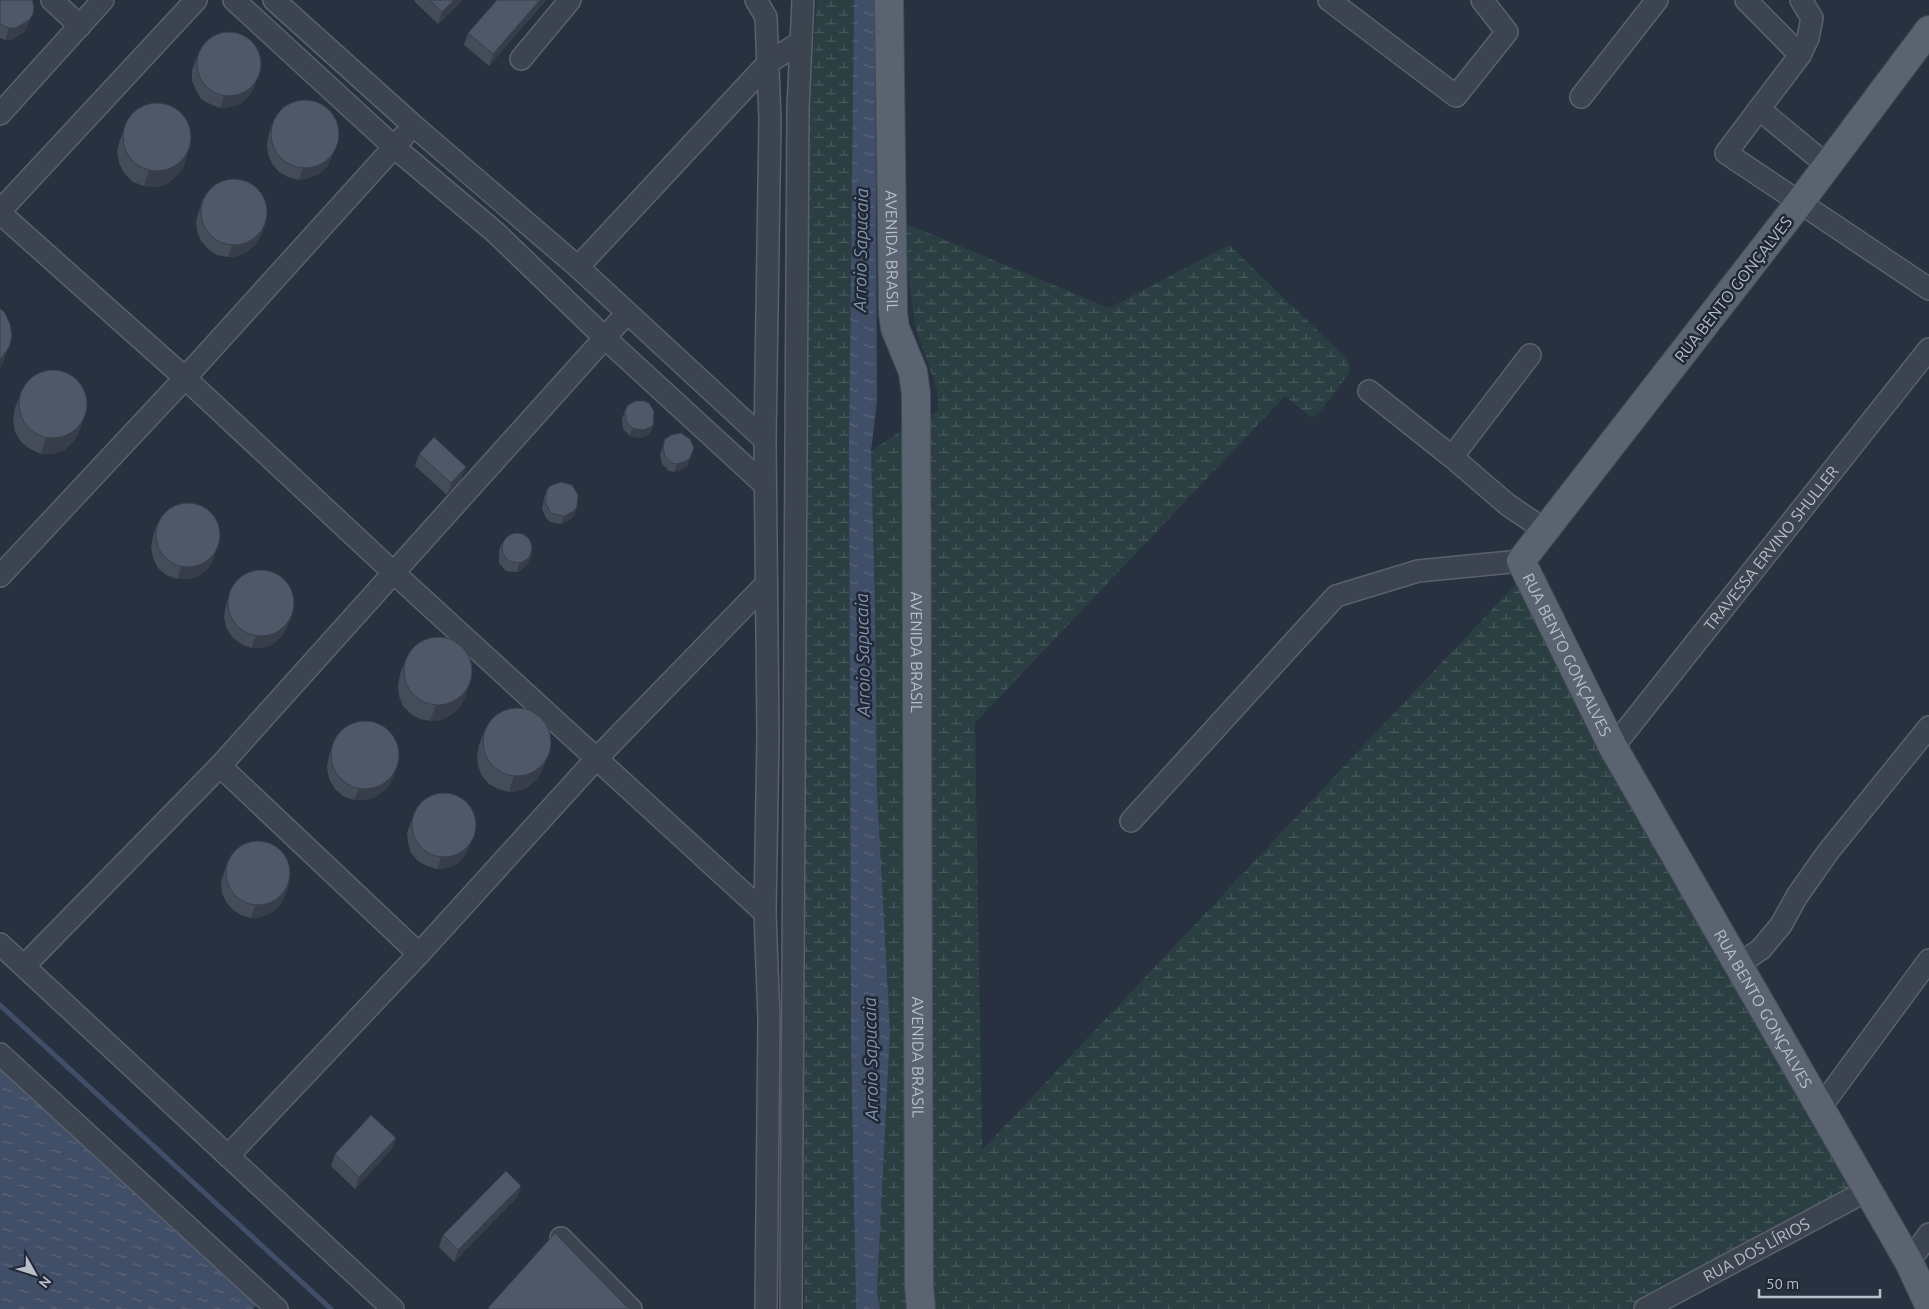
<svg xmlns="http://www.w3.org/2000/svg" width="1929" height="1309" font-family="Ubuntu,sans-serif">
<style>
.wetland{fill:url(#wetland-marsh)}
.water{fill:url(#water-ripples)}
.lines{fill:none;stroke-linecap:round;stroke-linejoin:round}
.stream{stroke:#404e68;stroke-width:5}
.minor-casing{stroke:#5a616d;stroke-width:24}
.major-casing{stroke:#464c59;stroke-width:30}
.minor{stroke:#3c4450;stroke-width:21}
.major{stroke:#5a6370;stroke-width:28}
.wall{fill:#444c5a}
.shaded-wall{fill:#373e4a}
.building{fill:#4f5869;stroke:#373e4a}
.labels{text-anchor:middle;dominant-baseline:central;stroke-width:5;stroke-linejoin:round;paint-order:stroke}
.street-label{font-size:16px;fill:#b9bfca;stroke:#212835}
.water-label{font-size:18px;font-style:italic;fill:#8394af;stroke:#212835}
</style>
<defs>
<pattern id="wetland-marsh" width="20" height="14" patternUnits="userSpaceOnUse" patternTransform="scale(1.25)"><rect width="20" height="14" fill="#2b3f42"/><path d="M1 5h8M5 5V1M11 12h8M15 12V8" fill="none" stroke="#48595c"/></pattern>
<pattern id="water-ripples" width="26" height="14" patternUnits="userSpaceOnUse" patternTransform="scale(1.25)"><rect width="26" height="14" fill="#404e68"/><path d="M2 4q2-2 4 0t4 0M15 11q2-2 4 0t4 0" fill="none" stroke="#5a667c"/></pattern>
</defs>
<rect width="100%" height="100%" fill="#283140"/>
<!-- wetland -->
<path class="wetland" d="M 817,0 L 854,0 L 849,442 L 851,1047 L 856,1309 L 804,1309 L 805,151 Z
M 902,222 L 1109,308 L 1229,245 L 1347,359 L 1350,372 L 1322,409 L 1312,418 L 1285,396 L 975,723 L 982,1150 L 1517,583 L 1847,1179 L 1849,1191 L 1630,1309 L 880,1309 L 877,1292 L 890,1030 L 877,791 L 875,601 L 871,451 L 899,432 L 938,411 L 937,389 L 915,326 Z"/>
<!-- water -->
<path class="water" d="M 854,0 L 875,0 L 877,401 L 871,451 L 875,601 L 877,791 L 890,1030 L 877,1292 L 880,1309 L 856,1309 L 851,1047 L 849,442 Z
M 0,1065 L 260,1301 L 253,1309 L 0,1309 Z"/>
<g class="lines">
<!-- stream -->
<path class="stream" d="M 0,1005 L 331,1309"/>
<defs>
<g id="minor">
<path d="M 52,0 L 80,26"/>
<path d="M 234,0 L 394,147 L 495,232 L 605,338 L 765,485"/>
<path d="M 274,0 L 414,126 L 578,267 L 765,440"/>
<path d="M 756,0 L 766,17 L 770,120 L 765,440 L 768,735 L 765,913 L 769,1019 L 766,1309"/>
<path d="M 1329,0 L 1456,96 L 1507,32 L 1482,0"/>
<path d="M 1746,0 L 1800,55 L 1726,153 L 1929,289"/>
<path d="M 1800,55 L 1808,38 L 1812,18 L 1801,0"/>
<path d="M 521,59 L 570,0"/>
<path d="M 1581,97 L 1657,0"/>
<path d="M 1759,109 L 1828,166"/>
<path d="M 0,114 L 103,0"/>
<path d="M 0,211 L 196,0"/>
<path d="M 0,213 L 185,378 L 394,573 L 765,913"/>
<path d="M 578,267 L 769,62 L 801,42"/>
<path d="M 1369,391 L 1452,457 L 1508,505 L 1545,530"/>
<path d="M 1452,457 L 1530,355"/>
<path d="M 0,576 L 185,378 L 404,136"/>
<path id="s1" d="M 1613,747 L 1929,349"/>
<path d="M 220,766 L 419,954"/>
<path d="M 1131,821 L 1336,596 L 1418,571 L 1521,561"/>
<path d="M 0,944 L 393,1309"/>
<path d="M 1738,965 L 1761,949 L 1781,925 L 1797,896 L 1828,852 L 1929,727"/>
<path d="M 24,966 L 220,766 L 627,313"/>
<path d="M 0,1054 L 277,1309"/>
<path d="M 1820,1108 L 1929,960"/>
<path d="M 228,1156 L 419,954 L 597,758 L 766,584"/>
<path d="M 561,1238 L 631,1309"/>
<path d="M 1909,1262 L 1929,1234"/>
<path d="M 791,1309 L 798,107 L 803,0"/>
<path id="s2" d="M 1645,1309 L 1868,1190"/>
</g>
<g id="major">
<path id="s3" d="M 889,0 L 893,313 L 895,328 L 913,372 L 916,394 L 919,1286 L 921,1309"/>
<path id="s4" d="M 1929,30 L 1800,202 L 1521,561 L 1613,747 L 1909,1262 L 1929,1305"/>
</g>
</defs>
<!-- minor casing -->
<use href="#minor" class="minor-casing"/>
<!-- major casing -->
<use href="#major" class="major-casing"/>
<!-- minor -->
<use href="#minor" class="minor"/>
<!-- major -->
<use href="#major" class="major"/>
</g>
<!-- wall -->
<path class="wall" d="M 0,0 L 28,25 L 24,32 L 12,40 L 5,40 L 0,38 Z
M 415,0 L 462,0 L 438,24 L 414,1 Z
M 497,0 L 546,0 L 489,66 L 464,45 L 468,33 Z
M 200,49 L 254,88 L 248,97 L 240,104 L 230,107 L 220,108 L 210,104 L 201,99 L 196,90 L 192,81 L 192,70 Z
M 273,122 L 332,156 L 327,167 L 319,174 L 309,178 L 299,180 L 288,177 L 279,172 L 272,164 L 268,154 L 267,144 L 269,133 Z
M 126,124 L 188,152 L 183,168 L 176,176 L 167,184 L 156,187 L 144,186 L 133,182 L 124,173 L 119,163 L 117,151 L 120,140 Z
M 203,198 L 262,234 L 256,244 L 248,251 L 238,256 L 228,257 L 217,255 L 208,249 L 201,241 L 197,231 L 196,221 Z
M 21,393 L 79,433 L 73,442 L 64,450 L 52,454 L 41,454 L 30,449 L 21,442 L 15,432 L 13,420 L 15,408 Z
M 625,411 L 650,434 L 640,438 L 630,436 L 623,429 L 622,419 Z
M 665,439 L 694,448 L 687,466 L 683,469 L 674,472 L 669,471 L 662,464 L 660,455 Z
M 419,454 L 461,479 L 447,495 L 415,466 Z
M 547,490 L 577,507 L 574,515 L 571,519 L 561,524 L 550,522 L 546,518 L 542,509 L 544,498 Z
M 157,524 L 213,560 L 208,569 L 199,576 L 188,579 L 177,579 L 166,575 L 158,568 L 153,558 L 151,547 L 153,536 Z
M 501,544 L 531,555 L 528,563 L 521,570 L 517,572 L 506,571 L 499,563 L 499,552 Z
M 230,593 L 287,627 L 282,636 L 273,644 L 263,648 L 251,648 L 241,644 L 232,637 L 226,627 L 224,616 L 226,605 Z
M 406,659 L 465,698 L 459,708 L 451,715 L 441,720 L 430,721 L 420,719 L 411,714 L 403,706 L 399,696 L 398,685 L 400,674 Z
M 485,729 L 543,769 L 537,779 L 529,786 L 519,791 L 509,792 L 498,789 L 489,784 L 482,776 L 478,766 L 477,755 L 479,745 Z
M 333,744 L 396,768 L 392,780 L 386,789 L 377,796 L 366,800 L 354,800 L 343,796 L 335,789 L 329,779 L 327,767 L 329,756 Z
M 415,811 L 469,847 L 464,857 L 457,864 L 447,868 L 437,869 L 427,866 L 418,861 L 411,853 L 408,843 L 407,833 Z
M 228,860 L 289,885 L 284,897 L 279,906 L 271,913 L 261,917 L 251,918 L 241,915 L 233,910 L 226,902 L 222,893 L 221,882 Z
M 396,1138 L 391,1150 L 355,1189 L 331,1166 L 335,1154 Z
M 521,1186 L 517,1197 L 454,1262 L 439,1247 L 443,1235 Z"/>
<!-- shaded-wall -->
<path class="shaded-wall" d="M 454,0 L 462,0 L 438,24 L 442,12 Z
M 540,0 L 546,0 L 489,66 L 493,54 Z
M 33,14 L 28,25 L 24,32 L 12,40 L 5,40 L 9,28 Z
M 258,76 L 254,88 L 248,97 L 240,104 L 230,107 L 220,108 L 224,96 Z
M 337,145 L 327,167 L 319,174 L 309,178 L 299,180 L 303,168 Z
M 188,152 L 183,168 L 176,176 L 167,184 L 156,187 L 144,186 L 149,170 Z
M 266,222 L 262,234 L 256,244 L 248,251 L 238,256 L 228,257 L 232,245 Z
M 9,347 L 3,363 L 0,368 L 0,359 Z
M 84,418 L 79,433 L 73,442 L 64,450 L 52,454 L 41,454 L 46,438 Z
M 653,426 L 650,434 L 640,438 L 630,436 L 632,428 Z
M 690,458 L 687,466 L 683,469 L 674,472 L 677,464 Z
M 466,467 L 461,479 L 447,495 L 451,483 Z
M 577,507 L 574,515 L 571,519 L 561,524 L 564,516 Z
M 217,548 L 213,560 L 208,569 L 199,576 L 188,579 L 177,579 L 181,567 Z
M 531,555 L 528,563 L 521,570 L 517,572 L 519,564 Z
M 292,615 L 287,627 L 282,636 L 273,644 L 263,648 L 251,648 L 256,636 Z
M 470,682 L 465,698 L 459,708 L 451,715 L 441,720 L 430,721 L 436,705 Z
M 549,753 L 543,769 L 537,779 L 529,786 L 519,791 L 509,792 L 514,776 Z
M 396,768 L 392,780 L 386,789 L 377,796 L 366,800 L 354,800 L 359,788 Z
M 474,835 L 469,847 L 464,857 L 457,864 L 447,868 L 437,869 L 441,857 Z
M 289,885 L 284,897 L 279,906 L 271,913 L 261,917 L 251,918 L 255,906 Z
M 396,1138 L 391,1150 L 355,1189 L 359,1177 Z
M 521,1186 L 517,1197 L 454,1262 L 458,1250 Z"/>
<!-- building -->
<path class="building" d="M 0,0 L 32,0 L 34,6 L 33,14 L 29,20 L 16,28 L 9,28 L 0,24 Z
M 430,0 L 454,0 L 442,12 Z
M 497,0 L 540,0 L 493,54 L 468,33 Z
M197 64a32 32 0 1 1 64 0a32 32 0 1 1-64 0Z
M271 134a34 34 0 1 1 68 0a34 34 0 1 1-68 0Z
M123 137a34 34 0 1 1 68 0a34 34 0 1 1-68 0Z
M201 212a33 33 0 1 1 66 0a33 33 0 1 1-66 0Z
M 0,308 L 5,313 L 10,324 L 12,336 L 9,347 L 2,357 L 0,359 Z
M19 404a34 34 0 1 1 68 0a34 34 0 1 1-68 0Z
M 635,401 L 644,401 L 649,403 L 654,411 L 653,426 L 643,430 L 632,428 L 626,421 L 625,411 L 627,406 Z
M 681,433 L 690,439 L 694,448 L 690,458 L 686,461 L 677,464 L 672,463 L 665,456 L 663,447 L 665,439 L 671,435 Z
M 434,437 L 466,467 L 451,483 L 419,454 Z
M 561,482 L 572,485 L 578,495 L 577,507 L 574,511 L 564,516 L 553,514 L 549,510 L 545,501 L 547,490 L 550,486 Z
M156 535a32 32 0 1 1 64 0a32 32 0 1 1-64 0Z
M502 548a15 15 0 1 1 30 0a15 15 0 1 1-30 0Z
M228 603a33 33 0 1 1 66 0a33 33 0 1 1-66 0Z
M404 671a34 34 0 1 1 68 0a34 34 0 1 1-68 0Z
M483 742a34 34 0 1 1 68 0a34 34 0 1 1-68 0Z
M331 755a34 34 0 1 1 68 0a34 34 0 1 1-68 0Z
M412 825a32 32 0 1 1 64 0a32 32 0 1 1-64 0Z
M226 873a32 32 0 1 1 64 0a32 32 0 1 1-64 0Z
M 371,1115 L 396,1138 L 359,1177 L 335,1154 Z
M 506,1171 L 521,1186 L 458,1250 L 443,1235 Z
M 555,1233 L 626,1306 L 632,1309 L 489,1309 L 488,1308 Z"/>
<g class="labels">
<!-- street labels -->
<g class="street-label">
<text stroke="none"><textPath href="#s3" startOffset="251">AVENIDA BRASIL</textPath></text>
<text transform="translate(1733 289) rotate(-52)">RUA BENTO GONÇALVES</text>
<text stroke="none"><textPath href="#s1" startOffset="254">TRAVESSA ERVINO SHULLER</textPath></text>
<text stroke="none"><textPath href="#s3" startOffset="656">AVENIDA BRASIL</textPath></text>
<text stroke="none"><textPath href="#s4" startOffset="774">RUA BENTO GONÇALVES</textPath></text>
<text stroke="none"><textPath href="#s4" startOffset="1179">RUA BENTO GONÇALVES</textPath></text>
<text stroke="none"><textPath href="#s3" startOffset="1061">AVENIDA BRASIL</textPath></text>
<text stroke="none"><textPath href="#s2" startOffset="126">RUA DOS LÍRIOS</textPath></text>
</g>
<!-- water labels -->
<g class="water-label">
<text transform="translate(860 250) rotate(-89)">Arroio Sapucaia</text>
<text transform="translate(862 655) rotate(-91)">Arroio Sapucaia</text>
<text transform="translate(870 1059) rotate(-91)">Arroio Sapucaia</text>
</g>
</g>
<!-- north arrow -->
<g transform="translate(35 1274) rotate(129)" stroke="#212835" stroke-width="4" paint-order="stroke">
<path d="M0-4L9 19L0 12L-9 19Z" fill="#b9bfca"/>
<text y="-8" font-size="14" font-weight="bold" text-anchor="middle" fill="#b9bfca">N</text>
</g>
<!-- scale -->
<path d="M1759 1289v8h121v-8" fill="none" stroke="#b9bfca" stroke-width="2.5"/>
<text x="1766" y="1289" font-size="15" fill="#b9bfca" stroke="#212835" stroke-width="4" paint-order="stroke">50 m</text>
</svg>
